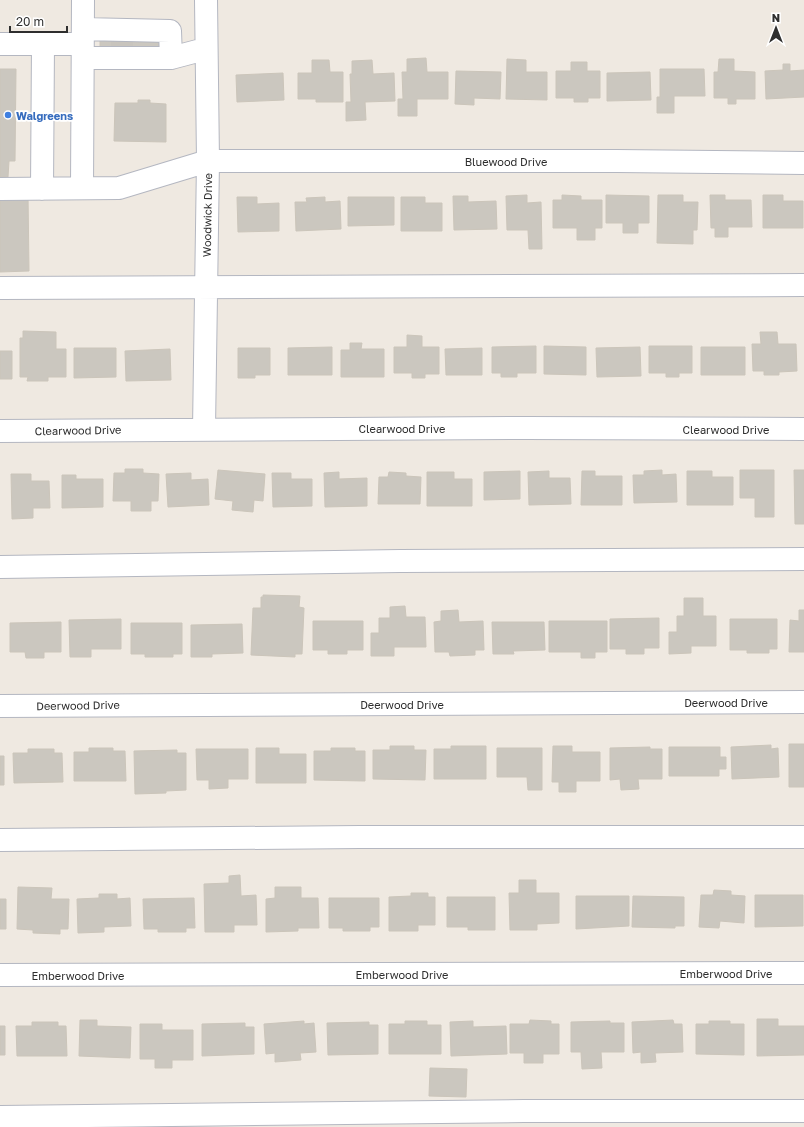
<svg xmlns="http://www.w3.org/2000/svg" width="804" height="1127" font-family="'Golos Text',sans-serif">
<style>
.building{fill:#cbc7bf;stroke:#cbc5ba}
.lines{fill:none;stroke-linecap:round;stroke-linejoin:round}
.minor-tunnel{stroke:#c8c4bd;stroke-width:22;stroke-dasharray:22 11;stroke-linecap:butt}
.minor-casing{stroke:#b4b7c1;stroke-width:24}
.minor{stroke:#fff;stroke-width:22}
.shop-dot{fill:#3f7fe0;stroke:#fff;stroke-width:1.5}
.labels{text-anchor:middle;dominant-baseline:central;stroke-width:3.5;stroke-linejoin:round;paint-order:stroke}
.shop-label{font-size:11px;font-weight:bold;fill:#366cbe;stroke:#fff;text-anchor:start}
.street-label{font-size:11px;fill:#2e2e2e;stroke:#fff}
</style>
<rect width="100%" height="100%" fill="#efe9e1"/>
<!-- building -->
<path class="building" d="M 100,35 L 166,36 L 166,53 L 100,52 Z
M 426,58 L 427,72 L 448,72 L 448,99 L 417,99 L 417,116 L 398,116 L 398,99 L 403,99 L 402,72 L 407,72 L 407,59 Z
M 507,59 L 526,60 L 526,72 L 547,72 L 547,100 L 506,99 Z
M 719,59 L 734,59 L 734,71 L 755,72 L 755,99 L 736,99 L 736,104 L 728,104 L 728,98 L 714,98 L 714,72 L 718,72 Z
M 312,60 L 329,60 L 330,72 L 343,72 L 343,102 L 316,102 L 316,99 L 298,99 L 298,73 L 312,73 Z
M 372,60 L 373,74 L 394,73 L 395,101 L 365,102 L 366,120 L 346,121 L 346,102 L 351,102 L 350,74 L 352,74 L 352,61 Z
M 571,62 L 587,62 L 587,71 L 600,71 L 600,98 L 588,98 L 588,102 L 574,102 L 574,98 L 556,98 L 556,71 L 571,71 Z
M 783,64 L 790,64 L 790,71 L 804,70 L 804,97 L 766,99 L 765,71 L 783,70 Z
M 0,69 L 16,69 L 15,161 L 9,161 L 8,177 L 0,177 Z
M 660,69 L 704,69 L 705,96 L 674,96 L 674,113 L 657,113 L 657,97 L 660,97 Z
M 456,71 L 501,72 L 500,99 L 474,98 L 474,105 L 455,104 Z
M 650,72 L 651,100 L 607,101 L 607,73 Z
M 283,73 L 284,100 L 237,102 L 236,75 Z
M 138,100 L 150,100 L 150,103 L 166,104 L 166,142 L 114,141 L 115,103 L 138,103 Z
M 0,194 L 28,194 L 29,271 L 0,272 Z
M 527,195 L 527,203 L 541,202 L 542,249 L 529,249 L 528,230 L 507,230 L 506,196 Z
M 562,195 L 581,196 L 581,200 L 602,200 L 602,228 L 595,228 L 595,240 L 577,240 L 577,228 L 553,228 L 553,200 L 562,200 Z
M 606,195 L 649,196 L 649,223 L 638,223 L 638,233 L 623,233 L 623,223 L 606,223 Z
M 658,195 L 683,195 L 683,202 L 698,202 L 697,230 L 693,230 L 693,244 L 657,243 Z
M 710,195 L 725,195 L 725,200 L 751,200 L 752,227 L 728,227 L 728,237 L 715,237 L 715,228 L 711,228 Z
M 763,195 L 783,195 L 783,201 L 803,201 L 803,228 L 763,228 Z
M 453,196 L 468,196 L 468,202 L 496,201 L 497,229 L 454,230 Z
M 237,197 L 257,197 L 257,204 L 279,203 L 279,231 L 238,232 Z
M 325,197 L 325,202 L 340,201 L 341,229 L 296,231 L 295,202 L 307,202 L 306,198 Z
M 348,197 L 394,197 L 394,225 L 348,226 Z
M 401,197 L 425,197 L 425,203 L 442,203 L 442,231 L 401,231 Z
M 23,331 L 56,332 L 56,349 L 66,349 L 66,377 L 48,377 L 48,381 L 27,381 L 28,377 L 20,377 L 20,338 L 23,338 Z
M 760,332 L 777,332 L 778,344 L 796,344 L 797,371 L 779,372 L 779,375 L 764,375 L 764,371 L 753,371 L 752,344 L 761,344 Z
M 407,335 L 422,336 L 422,347 L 439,347 L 439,374 L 425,374 L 425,378 L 412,378 L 412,373 L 394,373 L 394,347 L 407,347 Z
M 350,343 L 362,343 L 361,349 L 384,349 L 384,377 L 341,377 L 341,350 L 350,350 Z
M 536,346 L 536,373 L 517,373 L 517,377 L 501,377 L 501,373 L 492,373 L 492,347 Z
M 544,346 L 586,347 L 586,375 L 544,374 Z
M 649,346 L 692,346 L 692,373 L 679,373 L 679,377 L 666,377 L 666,373 L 649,373 Z
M 332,347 L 332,375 L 288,375 L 288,348 Z
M 640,347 L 641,376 L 597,377 L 596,348 Z
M 701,347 L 745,347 L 745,375 L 701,375 Z
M 74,348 L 116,348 L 116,377 L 74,378 Z
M 238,348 L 270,348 L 270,375 L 255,375 L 255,378 L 238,378 Z
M 482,348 L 482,375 L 446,375 L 445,349 Z
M 170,349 L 171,380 L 126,381 L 125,351 Z
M 0,351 L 12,351 L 12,379 L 0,379 Z
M 125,469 L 143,469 L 143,473 L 159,474 L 158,501 L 151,501 L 151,511 L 131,511 L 131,501 L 113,501 L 114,473 L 125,473 Z
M 218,470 L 265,474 L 263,501 L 254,500 L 253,512 L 232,510 L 233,501 L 215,499 Z
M 662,470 L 662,475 L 676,474 L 677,502 L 634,503 L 633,475 L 644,475 L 644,471 Z
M 740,470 L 774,470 L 774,517 L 755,517 L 755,498 L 740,498 Z
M 794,470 L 804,470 L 804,524 L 795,524 Z
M 520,471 L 520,499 L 484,500 L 484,472 Z
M 549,471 L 549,478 L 570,478 L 571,504 L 529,505 L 528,472 Z
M 582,471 L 595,471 L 595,476 L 622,476 L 622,505 L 581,505 Z
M 687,471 L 712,471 L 712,477 L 733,477 L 733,505 L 687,505 Z
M 339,472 L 339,479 L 367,478 L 367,506 L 325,507 L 324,473 Z
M 389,472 L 406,473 L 406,476 L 421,477 L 420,504 L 378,504 L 379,477 L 388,477 Z
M 427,472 L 454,472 L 454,479 L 472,479 L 472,506 L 427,506 Z
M 191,473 L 191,480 L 208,479 L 209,505 L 168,507 L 166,474 Z
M 272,473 L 291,473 L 291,479 L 312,479 L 312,506 L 273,507 Z
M 11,474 L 31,474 L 31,481 L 49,481 L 50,508 L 33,508 L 33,518 L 12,519 Z
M 62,475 L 76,475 L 76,479 L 103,479 L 103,507 L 62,508 Z
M 263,595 L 300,596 L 299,607 L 304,608 L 302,654 L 295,654 L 295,657 L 251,655 L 253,608 L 261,608 L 261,597 L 263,597 Z
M 684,598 L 703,598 L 703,616 L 716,616 L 716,646 L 691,646 L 691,653 L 669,654 L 669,632 L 677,632 L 677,616 L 684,616 Z
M 405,606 L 406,617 L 425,617 L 426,647 L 394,647 L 394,656 L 371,656 L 371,633 L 379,633 L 379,618 L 390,618 L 390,607 Z
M 458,610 L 459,622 L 483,621 L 484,650 L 475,650 L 475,655 L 450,656 L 449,652 L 435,652 L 434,622 L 441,621 L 441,611 Z
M 799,610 L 804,610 L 804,652 L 789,652 L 790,620 L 799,621 Z
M 659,618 L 659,648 L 644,648 L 644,654 L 626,654 L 626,649 L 610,649 L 610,619 Z
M 121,619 L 121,649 L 91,649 L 91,657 L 70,657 L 69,620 Z
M 730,619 L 777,619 L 777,649 L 769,649 L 769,653 L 747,653 L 747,650 L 730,650 Z
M 313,621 L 363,621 L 363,650 L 347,650 L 347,654 L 328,654 L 328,650 L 313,650 Z
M 549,621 L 607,621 L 607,652 L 595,652 L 595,658 L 581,658 L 581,652 L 549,652 Z
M 61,622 L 61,652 L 44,652 L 44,658 L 26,658 L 25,652 L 10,652 L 10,623 Z
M 492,622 L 544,622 L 545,650 L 513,651 L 514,654 L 493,654 Z
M 131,623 L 182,623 L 182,654 L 173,654 L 173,657 L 145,657 L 145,654 L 131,654 Z
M 242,624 L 243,653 L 212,654 L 212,657 L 191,657 L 191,625 Z
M 789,744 L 804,744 L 804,787 L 789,787 Z
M 771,745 L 771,749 L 778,748 L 779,777 L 732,779 L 731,747 Z
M 390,746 L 414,746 L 414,750 L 426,750 L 425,780 L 373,779 L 373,750 L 390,750 Z
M 451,746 L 486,746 L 486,779 L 434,779 L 434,749 L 451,749 Z
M 553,746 L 572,746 L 572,752 L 600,752 L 600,781 L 576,781 L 576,792 L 559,792 L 559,782 L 552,782 Z
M 650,747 L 650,749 L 662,749 L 662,779 L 638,779 L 639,789 L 621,790 L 620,779 L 610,780 L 610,748 Z
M 669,747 L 720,747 L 720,757 L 726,757 L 726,769 L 719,769 L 719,776 L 669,776 Z
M 89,748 L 113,748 L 113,751 L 125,751 L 126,781 L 74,781 L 74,752 L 89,752 Z
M 256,748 L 279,748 L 279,754 L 306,754 L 306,783 L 256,783 Z
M 331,748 L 355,748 L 355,751 L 365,751 L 365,781 L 314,780 L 314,751 L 331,751 Z
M 497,748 L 542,748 L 542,790 L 528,790 L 527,777 L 497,777 Z
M 28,749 L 54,749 L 54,753 L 62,753 L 63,782 L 14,783 L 13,753 L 28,753 Z
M 196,749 L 248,749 L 248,779 L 228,779 L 228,788 L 209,789 L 209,780 L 197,780 Z
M 177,750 L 177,753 L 186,753 L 186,790 L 166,791 L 166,793 L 135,794 L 134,751 Z
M 0,756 L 4,756 L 4,785 L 0,785 Z
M 240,875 L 241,896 L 256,895 L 257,925 L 234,925 L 234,932 L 205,932 L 204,884 L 229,883 L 229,876 Z
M 519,880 L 536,880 L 536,893 L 559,893 L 559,923 L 537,924 L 537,930 L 510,930 L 509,893 L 519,893 Z
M 18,887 L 52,888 L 51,899 L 69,899 L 68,929 L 60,929 L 60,934 L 33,933 L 33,930 L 17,929 Z
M 275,887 L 301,887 L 301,898 L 318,898 L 319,928 L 298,928 L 298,931 L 266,932 L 266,899 L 275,898 Z
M 714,890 L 731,891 L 731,895 L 745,896 L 744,923 L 720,921 L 719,928 L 699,927 L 701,895 L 713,895 Z
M 411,893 L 428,893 L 428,897 L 435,897 L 435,925 L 418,925 L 418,931 L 389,931 L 389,897 L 411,896 Z
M 99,894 L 117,894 L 117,899 L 130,898 L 131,926 L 104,927 L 104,932 L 78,933 L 77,899 L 99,898 Z
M 755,895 L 803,895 L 803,926 L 755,927 Z
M 576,896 L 629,896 L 629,926 L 576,929 Z
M 633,896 L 684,897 L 684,926 L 675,926 L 675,928 L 632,927 Z
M 447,897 L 495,897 L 495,930 L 468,930 L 468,927 L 447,927 Z
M 194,898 L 195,928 L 186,928 L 186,932 L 158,932 L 158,929 L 144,929 L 143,899 Z
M 329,898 L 379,898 L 379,927 L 370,927 L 370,931 L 343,931 L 343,928 L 329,928 Z
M 0,899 L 6,899 L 6,929 L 0,929 Z
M 757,1019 L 778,1019 L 778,1026 L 804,1026 L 804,1055 L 757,1056 Z
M 80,1020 L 97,1020 L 97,1026 L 131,1027 L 130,1058 L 79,1056 Z
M 530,1020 L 551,1021 L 551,1024 L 559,1024 L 559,1054 L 543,1054 L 543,1063 L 524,1063 L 524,1053 L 510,1053 L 510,1024 L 529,1024 Z
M 673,1020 L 674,1024 L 682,1024 L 683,1052 L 655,1053 L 656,1062 L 641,1063 L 641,1052 L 633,1053 L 632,1022 Z
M 304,1021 L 304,1024 L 314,1023 L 316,1052 L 300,1053 L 301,1060 L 275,1062 L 275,1053 L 266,1054 L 264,1024 Z
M 405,1021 L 427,1021 L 427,1025 L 441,1025 L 441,1054 L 389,1054 L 389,1024 L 405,1024 Z
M 473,1021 L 473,1027 L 506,1026 L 507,1054 L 451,1056 L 450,1022 Z
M 610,1021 L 610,1023 L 624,1023 L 624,1052 L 601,1052 L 602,1068 L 582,1069 L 581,1052 L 571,1052 L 571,1022 Z
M 709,1021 L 730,1021 L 730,1024 L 744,1024 L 744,1055 L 696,1054 L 696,1024 L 709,1024 Z
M 32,1022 L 58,1022 L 58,1026 L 66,1026 L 67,1056 L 17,1056 L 16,1026 L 32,1026 Z
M 369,1022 L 369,1025 L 378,1025 L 378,1054 L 328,1055 L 327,1023 Z
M 245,1023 L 245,1027 L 254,1027 L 254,1054 L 202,1056 L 202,1024 Z
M 140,1024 L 162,1024 L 162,1030 L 193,1030 L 193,1060 L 172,1060 L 172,1068 L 155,1068 L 155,1059 L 140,1059 Z
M 0,1026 L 5,1026 L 5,1055 L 0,1055 Z
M 430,1068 L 467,1069 L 466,1097 L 429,1096 Z"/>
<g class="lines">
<!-- minor-tunnel -->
<path class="minor-tunnel" d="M 122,35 L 122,53"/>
<defs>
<path id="minor" d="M 83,29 L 170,31 L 171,58
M 0,44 L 82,44
M 83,58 L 171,58 L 205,49
M 82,188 L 83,0
M 0,189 L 119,188 L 208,161 L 617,161 L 804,163
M 42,189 L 43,44
M 0,288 L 804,285
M 204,429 L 208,161 L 206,0
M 0,431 L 525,428 L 804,429
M 0,567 L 400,561 L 804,559
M 0,706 L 804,702
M 0,840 L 360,837 L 804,837
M 0,975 L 804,973
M 0,1117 L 524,1111 L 804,1111"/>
</defs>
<!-- minor casing -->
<use href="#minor" class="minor-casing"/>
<!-- minor -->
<use href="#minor" class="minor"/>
</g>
<!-- markers -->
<circle class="shop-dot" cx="8" cy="115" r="4"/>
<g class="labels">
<!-- shop labels -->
<g class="shop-label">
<text x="16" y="115">Walgreens</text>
</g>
<!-- street labels -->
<g class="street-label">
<text x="506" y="161">Bluewood Drive</text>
<text transform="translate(207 215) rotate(-89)">Woodwick Drive</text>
<text x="402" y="428">Clearwood Drive</text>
<text x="726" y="429">Clearwood Drive</text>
<text transform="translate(78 430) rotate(-1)">Clearwood Drive</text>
<text x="726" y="702">Deerwood Drive</text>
<text x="402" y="704">Deerwood Drive</text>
<text transform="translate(78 705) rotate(-1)">Deerwood Drive</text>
<text x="726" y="973">Emberwood Drive</text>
<text x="402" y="974">Emberwood Drive</text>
<text x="78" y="975">Emberwood Drive</text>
</g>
</g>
<!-- north arrow -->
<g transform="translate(776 28)" stroke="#ffffff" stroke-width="3" paint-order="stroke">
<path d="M0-3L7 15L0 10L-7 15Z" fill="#2e2e2e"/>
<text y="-6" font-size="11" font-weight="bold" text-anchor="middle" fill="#2e2e2e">N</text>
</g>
<!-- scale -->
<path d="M10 26v6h57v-6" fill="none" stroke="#2e2e2e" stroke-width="2"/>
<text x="16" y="26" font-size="12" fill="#2e2e2e" stroke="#ffffff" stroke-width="3" paint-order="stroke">20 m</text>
</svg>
